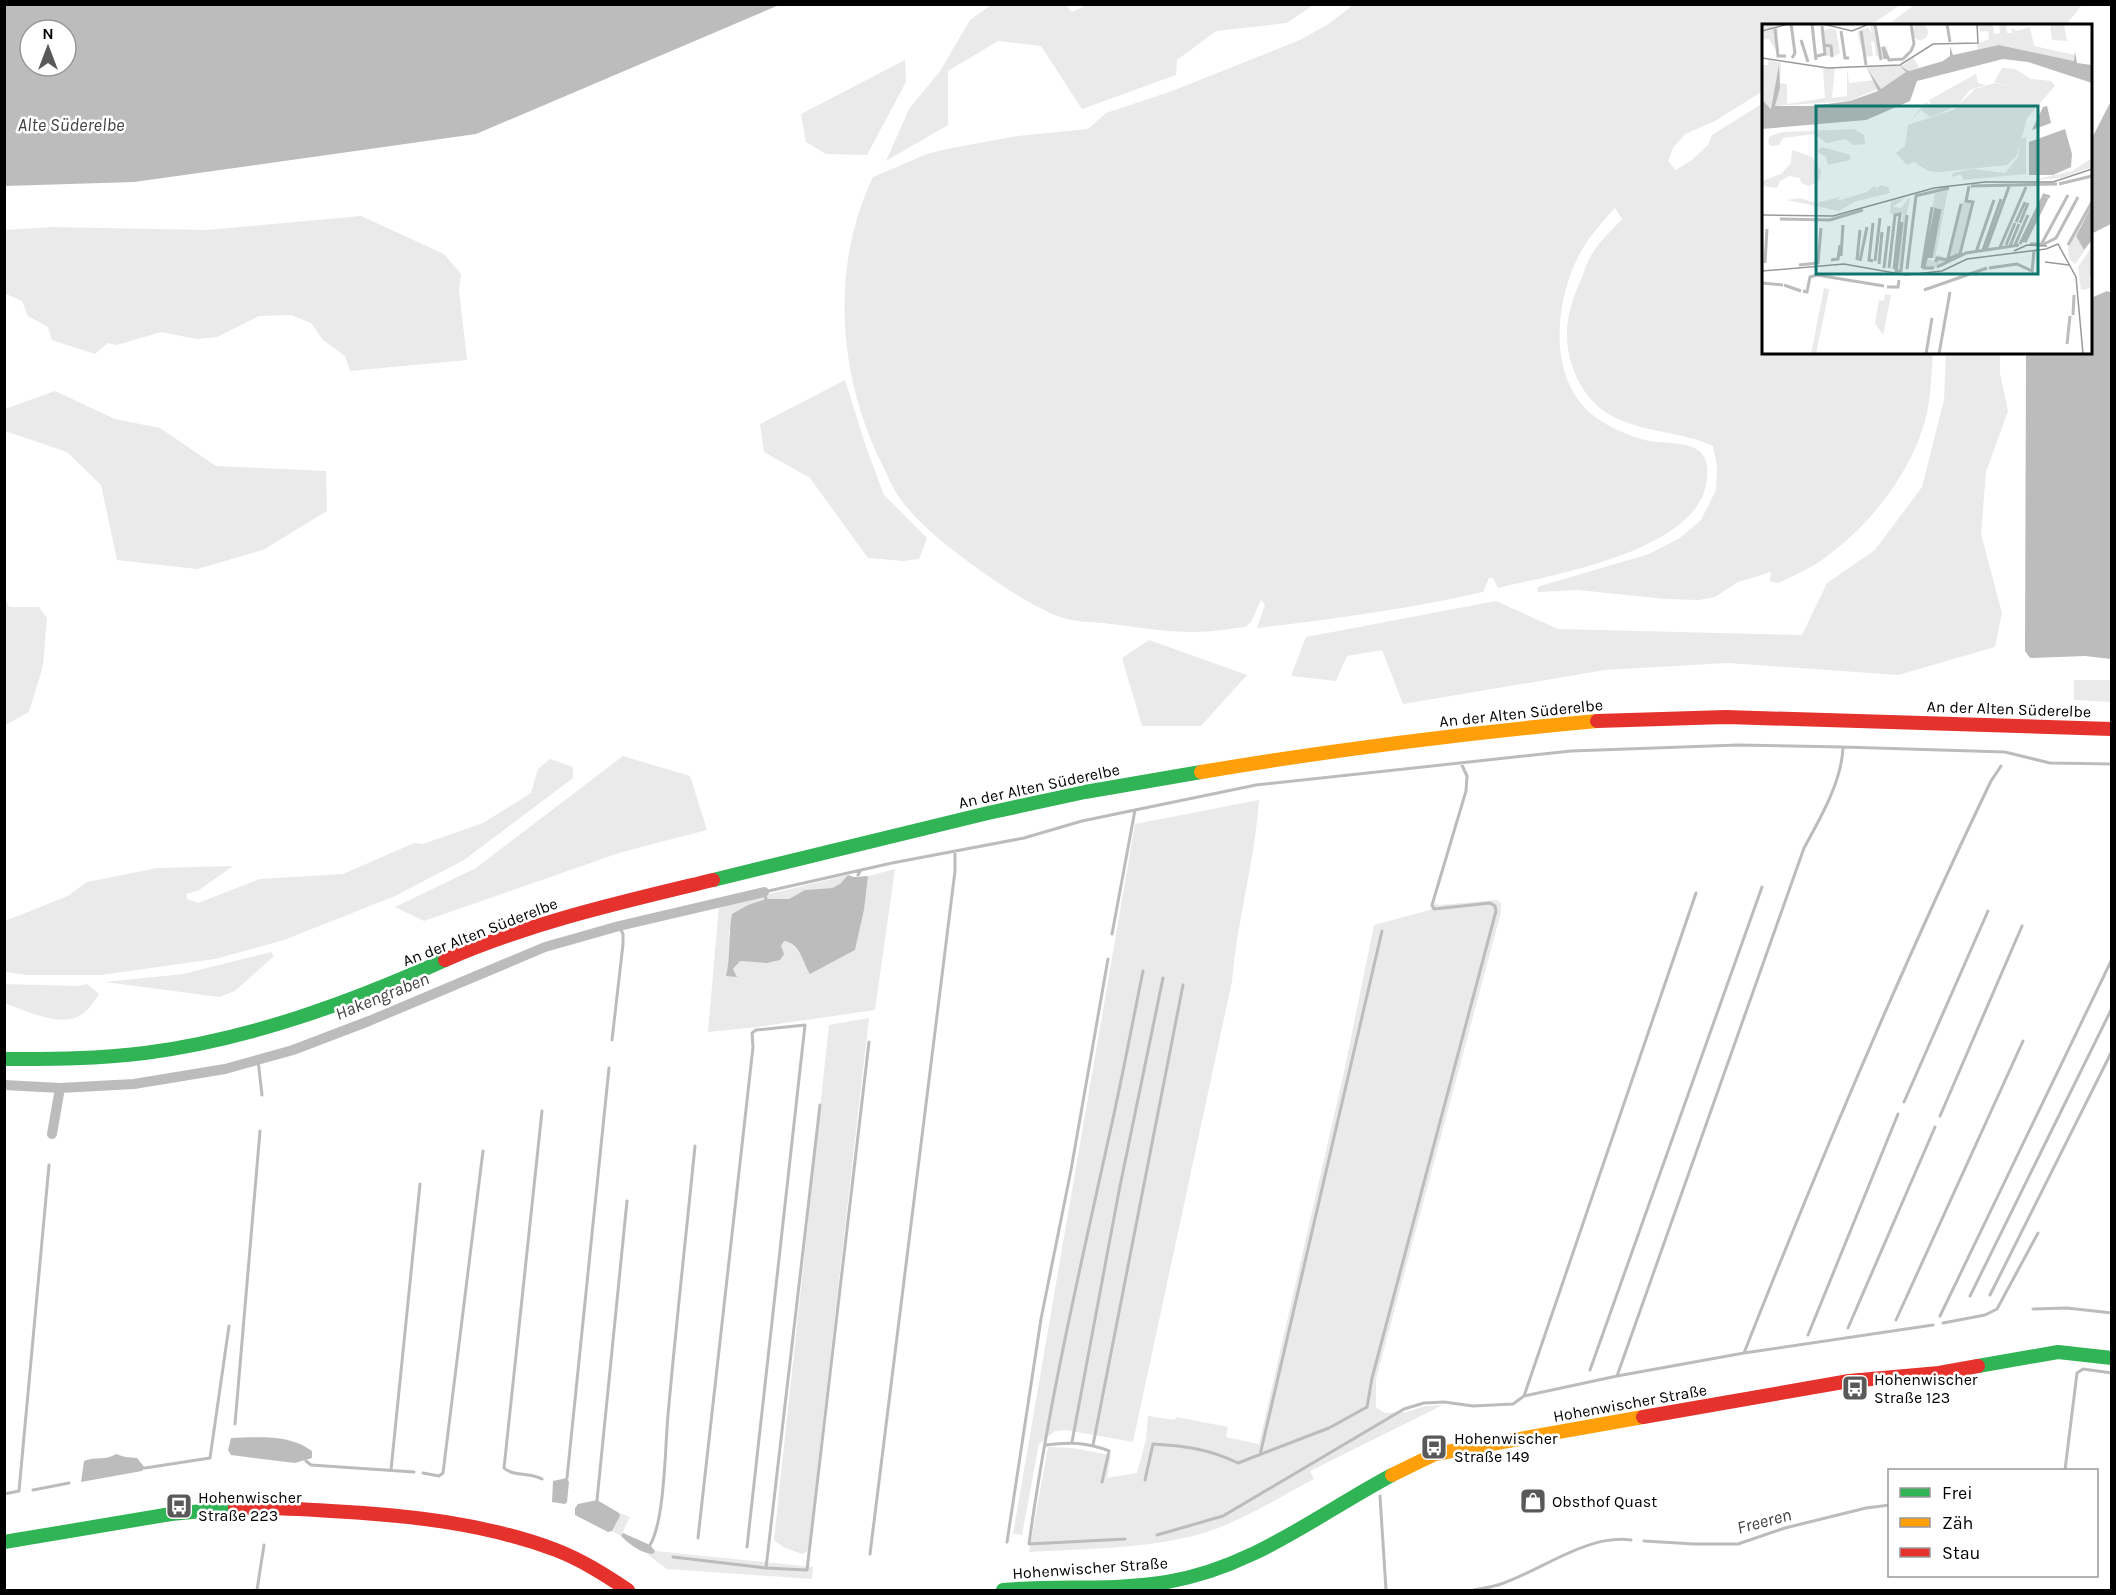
<svg xmlns="http://www.w3.org/2000/svg" width="2116" height="1595" font-family="Karla,sans-serif">
<style>
.green{fill:#eaeaea}
.water{fill:#bcbcbc;fill-rule:evenodd}
.lines{fill:none;stroke-linecap:round;stroke-linejoin:round}
.stream{stroke:#bcbcbc;stroke-width:3}
.canal{stroke:#bcbcbc;stroke-width:10}
.fast{stroke:#30b455;stroke-width:14}
.slow{stroke:#ff9f0a;stroke-width:14}
.jam{stroke:#e5322d;stroke-width:14}
.labels{text-anchor:middle;dominant-baseline:central;stroke-width:5;stroke-linejoin:round;paint-order:stroke}
.street-label{font-size:16px;fill:#000;stroke:#fff}
.poi-label{font-size:16px;fill:#000;stroke:#fff;text-anchor:start}
.water-label{font-size:18px;font-style:italic;fill:#414141;stroke:#fff}
.inset-river{fill:none;stroke:#bcbcbc;stroke-width:3}
.inset-road{fill:none;stroke:#999;stroke-width:1.5}
.view{fill:#0f766e;fill-opacity:0.15;stroke:#0f766e;stroke-width:3}
.inset-edge{fill:none;stroke:#000;stroke-width:3}
</style>
<rect width="100%" height="100%" fill="#fff"/>
<!-- green -->
<path class="green" d="M 1915,4 L 2082,4 L 2082,5 L 2066,25 L 1888,25 Z
M 1087,5 L 1313,5 L 1287,23 L 1216,31 L 1177,60 L 1176,75 L 1082,109 L 1041,46 L 998,41 L 948,71 L 948,125 L 886,161 L 909,109 L 940,71 L 970,20 L 991,5 L 1066,5 L 1072,12 Z
M 1353,5 L 1900,5 L 1871,25 L 1764,26 L 1763,91 L 1715,121 L 1685,134 L 1673,148 L 1668,161 L 1676,170 L 1692,160 L 1708,145 L 1712,135 L 1763,103 L 1764,352 L 1933,353 C 1931,375 1931,400 1925,421 C 1909,477 1867,529 1819,562 C 1807,570 1792,576 1778,583 L 1770,581 L 1771,572 L 1738,582 L 1715,597 L 1699,600 L 1666,599 L 1578,590 L 1538,592 L 1537,587 L 1649,554 L 1680,538 L 1701,520 L 1716,490 L 1717,466 L 1713,446 C 1681,431 1644,433 1612,416 C 1583,401 1566,364 1567,332 C 1567,312 1575,293 1583,275 C 1585,268 1588,260 1592,254 C 1600,241 1612,230 1622,219 L 1615,208 C 1602,222 1588,238 1579,255 C 1553,305 1546,389 1603,422 C 1615,430 1631,436 1645,440 C 1661,444 1684,441 1698,450 C 1707,456 1708,469 1707,479 C 1700,551 1555,574 1498,588 L 1493,578 L 1489,578 L 1483,592 C 1408,609 1333,619 1257,628 L 1265,605 L 1261,600 L 1251,622 L 1245,627 C 1228,629 1211,632 1195,632 C 1165,632 1134,627 1104,623 C 1091,622 1076,622 1064,618 C 1041,612 1001,585 981,571 C 951,549 915,523 895,491 C 890,482 886,472 881,462 C 838,374 830,267 873,177 L 927,154 L 947,149 L 1017,136 L 1088,129 L 1106,113 L 1172,91 L 1300,40 L 1330,23 Z
M 905,60 L 906,82 L 867,155 L 826,154 L 806,142 L 801,114 Z
M 361,216 L 444,254 L 461,274 L 459,290 L 467,360 L 350,371 L 345,356 L 323,340 L 311,323 L 291,315 L 259,316 L 217,337 L 197,339 L 161,332 L 117,345 L 108,343 L 95,354 L 52,340 L 48,327 L 28,316 L 22,301 L 6,294 L 5,291 L 5,230 L 52,227 L 208,230 Z
M 1946,353 L 2000,353 L 2000,373 L 2008,411 L 1986,472 L 1981,534 L 2002,613 L 1995,647 L 1898,675 L 1728,663 L 1605,670 L 1403,704 L 1382,650 L 1347,656 L 1336,681 L 1291,676 L 1306,637 L 1496,601 L 1558,629 L 1802,635 L 1827,583 L 1875,550 L 1922,487 L 1944,400 Z
M 845,380 L 866,447 L 884,495 L 927,538 L 919,559 L 903,561 L 868,558 L 810,478 L 764,452 L 760,424 Z
M 55,391 L 115,419 L 160,428 L 216,466 L 326,471 L 327,511 L 263,550 L 197,569 L 117,560 L 101,485 L 67,452 L 5,431 L 5,409 Z
M 5,597 L 9,607 L 39,607 L 47,618 L 43,666 L 29,712 L 5,725 Z
M 1149,640 L 1247,675 L 1201,726 L 1142,726 L 1122,658 Z
M 2074,680 L 2111,680 L 2111,702 L 2074,700 Z
M 623,756 L 690,776 L 707,830 L 622,852 L 424,921 L 395,907 L 476,868 Z
M 550,759 L 573,767 L 573,778 L 464,860 L 395,896 L 284,940 L 215,959 L 101,975 L 27,975 L 5,972 L 5,921 L 68,896 L 87,882 L 157,868 L 233,866 L 199,890 L 187,894 L 187,899 L 198,903 L 260,879 L 343,874 L 414,843 L 423,844 L 483,823 L 531,793 L 538,769 Z
M 1259,800 C 1255,861 1237,920 1232,981 L 1133,1442 L 1066,1430 L 1055,1431 L 1039,1444 L 1022,1535 L 1013,1534 L 1135,824 Z
M 895,869 L 875,1010 L 757,1027 L 708,1032 L 719,906 L 848,875 L 840,884 L 832,888 L 805,890 L 789,899 L 766,899 L 729,930 L 730,960 L 727,976 L 737,976 L 733,969 L 740,961 L 767,963 L 783,941 C 801,944 802,961 811,973 L 855,950 L 864,910 L 868,876 Z
M 1497,900 L 1501,903 L 1501,912 L 1376,1379 L 1376,1407 L 1385,1413 L 1406,1412 L 1425,1406 L 1443,1405 L 1310,1471 L 1314,1479 C 1274,1500 1233,1527 1189,1537 C 1137,1549 1082,1549 1029,1552 L 1048,1447 L 1073,1448 L 1111,1455 L 1107,1478 L 1137,1473 L 1146,1440 L 1148,1416 L 1175,1420 L 1176,1417 L 1228,1427 L 1226,1437 L 1259,1444 L 1344,1072 L 1374,925 L 1430,910 L 1435,903 L 1439,905 Z
M 271,952 L 274,956 L 235,991 L 219,997 L 105,982 L 183,974 Z
M 4,984 L 77,986 L 87,984 L 99,994 C 93,1003 87,1013 77,1017 C 57,1026 23,1010 5,1003 Z
M 869,1018 L 808,1551 L 802,1554 L 783,1547 L 774,1540 L 829,1025 Z
M 619,1513 L 630,1517 L 621,1536 L 612,1531 L 620,1516 Z
M 655,1551 L 813,1567 L 812,1579 L 667,1569 L 647,1554 L 652,1554 Z"/>
<!-- water -->
<path class="water" d="M 4,5 L 5,4 L 779,5 L 476,134 L 134,182 L 5,186 ZM 30,30 L 66,30 L 66,66 L 30,66 Z
M 2111,101 L 2111,224 L 2091,234 L 2091,140 Z
M 2107,291 L 2112,293 L 2111,659 L 2085,656 L 2030,658 L 2025,651 L 2026,353 L 2090,352 L 2091,298 Z
M 848,875 L 854,877 L 868,876 L 864,910 L 855,950 L 810,974 C 802,961 801,944 784,941 L 781,946 L 784,954 L 780,960 L 767,963 L 740,961 L 733,969 L 737,977 L 726,976 C 731,956 728,935 732,914 L 748,905 L 766,899 L 789,899 L 805,890 L 832,888 L 840,884 Z
M 231,1438 C 258,1437 290,1434 312,1451 L 312,1458 L 295,1463 L 231,1455 L 228,1450 Z
M 116,1454 L 125,1457 L 137,1458 L 145,1468 L 142,1471 L 81,1482 L 84,1461 C 96,1456 106,1461 116,1454 Z
M 567,1478 L 569,1482 L 567,1502 L 565,1504 L 552,1502 L 553,1481 Z
M 597,1500 L 619,1513 L 620,1516 L 612,1531 L 608,1532 L 575,1515 L 575,1508 L 578,1504 Z
M 623,1533 L 650,1545 L 655,1551 L 653,1554 C 642,1554 629,1544 621,1536 Z"/>
<g class="lines">
<!-- stream -->
<path class="stream" d="M 858,875 L 861,870
M 766,899 L 764,892 L 892,863 L 1024,838 L 1082,821 L 1135,810 L 1256,785 L 1571,751 L 1738,745 L 1843,747 L 2005,752 L 2050,763 L 2112,764
M 1112,934 L 1135,810
M 612,1040 L 623,944 L 623,934 L 619,926
M 258,1060 L 262,1095
M 1904,1102 L 1988,911
M 820,1105 L 766,1568 L 807,1570 L 869,1042
M 542,1111 L 504,1468 C 514,1477 531,1472 542,1479
M 1940,1116 L 2022,926
M 1990,1295 L 2112,1051
M 1970,1296 L 2112,1008
M 2033,1309 L 2067,1308 L 2112,1313
M 1940,1316 L 2112,959
M 1896,1320 L 2023,1041
M 1943,1323 L 1985,1315 L 1997,1309 L 2038,1233
M 1848,1328 L 1935,1127
M 1808,1335 L 1898,1114
M 1744,1353 C 1820,1160 1901,968 1991,781 L 2001,766
M 1590,1370 L 1762,887
M 1617,1376 L 1804,848 C 1820,819 1842,781 1843,747
M 1524,1396 L 1696,893
M 235,1424 L 260,1131
M 1072,1442 L 1119,1191 L 1163,978
M 1046,1445 C 1069,1442 1087,1442 1109,1451 L 1102,1482
M 1093,1445 L 1183,985
M 1260,1455 L 1382,931
M 306,1461 L 311,1465 L 414,1472
M 145,1468 L 210,1458 L 229,1326
M 391,1470 L 420,1184
M 2065,1470 L 2077,1373 L 2083,1369 L 2112,1373
M 423,1473 L 439,1476 L 443,1473 L 483,1151
M 567,1478 L 609,1068
M 1145,1480 L 1153,1444 C 1186,1446 1209,1449 1238,1463 L 1329,1428 L 1367,1407 L 1372,1378 L 1496,911 L 1495,906 L 1490,903 L 1434,909 L 1432,905 L 1466,791 L 1467,776 L 1461,763
M 33,1490 L 69,1483
M 4,1494 L 19,1491 L 49,1165
M 1380,1496 L 1386,1590
M 597,1500 L 627,1201
M 1157,1535 L 1223,1516 L 1404,1409 L 1424,1403 L 1444,1402 L 1473,1406 L 1513,1404 L 1524,1396 L 1617,1376 L 1744,1353 L 1933,1325
M 698,1538 L 753,1047 L 752,1033 L 756,1030 L 805,1025 L 747,1547
M 1125,1539 L 1029,1544 C 1048,1405 1080,1269 1110,1132 C 1122,1079 1132,1025 1143,971
M 1644,1541 L 1694,1544 L 1738,1544 L 1785,1528 L 1866,1508 L 1890,1505
M 1007,1542 L 1041,1319 L 1071,1170 L 1108,959
M 650,1545 C 665,1520 665,1447 668,1415 C 676,1325 686,1236 695,1146
M 870,1554 L 955,871 L 955,851
M 673,1557 L 766,1568
M 257,1590 L 264,1545
M 1474,1590 C 1483,1588 1493,1587 1501,1584 C 1542,1570 1587,1534 1631,1540"/>
<!-- canal -->
<path class="canal" d="M 4,1085 L 60,1088 L 134,1084 L 225,1069 L 293,1050 L 369,1021 L 545,947 L 619,926 L 764,892
M 52,1134 L 60,1088"/>
<!-- fast -->
<path class="fast" d="M 713,880 L 988,813 L 1085,792 L 1201,772
M 4,1059 C 51,1059 98,1059 145,1053 C 251,1039 349,1003 445,960
M 1978,1366 L 2058,1352 L 2112,1358
M 4,1542 L 171,1514 L 235,1508
M 1003,1590 C 1057,1585 1113,1591 1167,1582 C 1254,1567 1317,1515 1392,1475"/>
<!-- slow -->
<path class="slow" d="M 1201,772 C 1332,750 1465,733 1597,721
M 1392,1475 L 1435,1454 L 1643,1417"/>
<!-- jam -->
<path class="jam" d="M 1597,721 L 1726,717 L 2112,729
M 445,960 C 532,922 622,902 713,880
M 1643,1417 L 1849,1381 L 1939,1373 L 1978,1366
M 235,1508 C 267,1507 299,1509 331,1511 C 407,1515 484,1523 556,1550 C 582,1560 605,1575 628,1590"/>
</g>
<!-- icons -->
<defs>
<symbol id="bus-square" viewBox="-11 -11 22 22"><rect x="-9" y="-9" width="18" height="18" rx="4" fill="#595959" stroke="#fff"/><path d="M-5-6H5V4H4V6H2V4H-2V6H-4V4H-5ZM-3.5-4V0h7V-4ZM-3.5 1.2v1.5H-2V1.2ZM2 1.2v1.5H3.5V1.2Z" fill="#fff"/></symbol>
<symbol id="shop-square" viewBox="-11 -11 22 22"><rect x="-9" y="-9" width="18" height="18" rx="4" fill="#595959" stroke="#fff"/><path d="M-5-2.5h2.3a2.7 3.5 0 0 1 5.4 0H5L5.5 6h-11ZM-1.5-2.5h3a1.5 2.3 0 0 0-3 0Z" fill="#fff"/></symbol>
</defs>
<g fill-rule="evenodd">
<use href="#bus-square" x="1840" y="1373" width="30" height="30"/>
<use href="#bus-square" x="1419" y="1432" width="30" height="30"/>
<use href="#shop-square" x="1518" y="1486" width="30" height="30"/>
<use href="#bus-square" x="164" y="1491" width="30" height="30"/>
</g>
<g class="labels">
<!-- street labels -->
<g class="street-label">
<text transform="translate(2009 709) rotate(2)">An der Alten Süderelbe</text>
<text transform="translate(1521 713) rotate(-6)">An der Alten Süderelbe</text>
<text transform="translate(1039 786) rotate(-12)">An der Alten Süderelbe</text>
<text transform="translate(480 932) rotate(-21)">An der Alten Süderelbe</text>
<text transform="translate(1630 1403) rotate(-10)">Hohenwischer Straße</text>
<text transform="translate(1090 1568) rotate(-4)">Hohenwischer Straße</text>
</g>
<!-- poi labels -->
<g class="poi-label">
<text x="1874" y="1379">Hohenwischer<tspan x="1874" dy="18">Straße 123</tspan></text>
<text x="1454" y="1438">Hohenwischer<tspan x="1454" dy="18">Straße 149</tspan></text>
<text x="198" y="1497">Hohenwischer<tspan x="198" dy="18">Straße 223</tspan></text>
<text x="1552" y="1501">Obsthof Quast</text>
</g>
<!-- water labels -->
<g class="water-label">
<text x="71" y="125">Alte Süderelbe</text>
<text transform="translate(382 996) rotate(-22)">Hakengraben</text>
<text transform="translate(1764 1521) rotate(-15)">Freeren</text>
</g>
</g>
<!-- overview -->
<g transform="translate(1762 24)">
<rect width="330" height="330" fill="#fff"/>
<path d="M150 8a8 8 0 1 1 16 0a8 8 0 1 1-16 0ZM 0,0 L 16,3 L 15,28 L 7,15 L 0,16 ZM 108,0 L 114,0 L 117,23 L 125,22 L 127,36 L 114,32 L 112,17 L 109,18 L 111,32 L 102,33 L 95,8 L 106,3 L 110,9 ZM 231,0 L 232,10 L 238,9 L 237,0 L 244,0 L 245,9 L 250,9 L 249,4 L 255,7 L 268,3 L 272,22 L 313,31 L 313,37 L 237,21 L 216,27 L 215,20 L 227,15 L 226,7 L 218,8 L 216,1 ZM 288,0 L 302,0 L 305,17 L 290,16 ZM 68,4 L 74,6 L 78,29 L 71,33 L 63,31 L 60,7 ZM 151,33 L 157,43 L 147,47 L 141,44 L 145,48 L 119,65 L 104,43 L 141,41 ZM 0,34 L 1,41 L 6,41 L 6,36 L 19,39 L 18,59 L 25,60 L 25,80 L 63,74 L 61,44 L 73,43 L 70,74 L 85,72 L 85,44 L 87,59 L 112,56 L 116,65 L 87,77 L 13,82 L 17,55 L 9,89 L 0,89 ZM 240,44 L 253,45 L 269,55 L 289,57 L 293,62 L 265,94 L 255,131 L 245,141 L 177,148 L 166,147 L 152,138 L 145,141 L 134,129 L 143,122 L 146,101 L 191,86 L 213,65 L 233,59 L 251,63 L 232,58 ZM 214,50 L 216,59 L 224,61 L 208,66 L 196,81 L 177,90 L 168,93 L 159,86 L 147,99 L 164,78 L 169,82 L 167,76 ZM 92,105 L 102,111 L 103,120 L 91,121 L 84,115 L 64,119 L 53,110 L 21,114 L 17,121 L 9,122 L 6,118 L 8,112 L 21,108 ZM 264,113 L 264,150 L 201,156 L 199,150 L 190,153 L 191,149 L 211,145 L 243,149 L 256,133 L 259,115 ZM 60,123 L 88,131 L 88,136 L 66,141 L 64,133 L 54,127 ZM 30,126 L 50,133 L 59,147 L 57,157 L 47,162 L 39,159 L 38,154 L 28,152 L 18,157 L 15,164 L 0,162 L 0,157 L 19,150 L 29,139 ZM 330,134 L 330,143 L 299,154 L 272,156 L 310,147 ZM 119,161 L 126,163 L 128,169 L 95,177 ZM 112,162 L 114,164 L 103,172 L 77,187 L 25,176 L 38,174 L 54,179 L 78,173 L 75,177 L 105,168 ZM 186,166 L 173,234 L 165,233 L 160,243 L 173,169 ZM 148,173 L 145,189 L 138,245 L 135,244 L 141,189 L 128,190 L 129,177 L 143,174 L 131,183 L 139,184 ZM 212,177 L 199,227 L 199,231 L 206,230 L 179,243 L 162,245 L 164,234 L 171,237 L 175,231 L 186,234 L 198,179 ZM 330,178 L 314,212 L 323,226 L 313,240 L 307,234 L 306,223 ZM 329,224 L 330,251 L 327,253 L 330,264 L 319,266 L 316,243 ZM 62,264 L 67,265 L 66,272 L 54,330 L 49,330 ZM 123,270 L 129,271 L 121,311 L 113,299 L 117,276 L 122,277 Z" fill="#eaeaea"/>
<path d="M 237,21 L 312,37 L 313,27 L 315,39 L 330,41 L 330,59 L 266,38 L 241,35 L 155,57 L 148,77 L 104,96 L 0,105 L 0,76 L 9,85 L 17,41 L 18,64 L 13,82 L 50,82 L 88,77 L 116,67 L 105,44 L 119,65 L 144,48 L 138,42 L 147,47 L 181,37 L 188,32 L 188,22 L 191,31 ZM 285,82 L 289,99 L 270,106 L 281,83 ZM 303,105 L 310,130 L 309,143 L 291,151 L 267,151 L 267,118 ZM 330,181 L 330,216 L 322,226 L 314,212 Z" fill="#bcbcbc"/>
<path class="inset-river" d="M 29,0 L 33,29 L 30,34M 50,0 L 54,36M 113,0 L 119,36M 185,0 L 188,18M 60,2 L 62,21M 13,5 L 16,32 L 24,32M 79,7 L 83,34 L 87,34M 99,7 L 104,41M 39,16 L 46,38M 55,32 L 63,30 L 62,21 L 69,22 L 70,33M 123,35 L 121,23 L 127,36 L 141,35 L 149,27 L 152,20 L 149,0M 297,160 L 330,152M 209,162 L 295,160M 153,172 L 187,164M 18,195 L 68,196 L 101,186M 140,198 L 134,247 L 139,247 L 145,191M 254,198 L 263,178M 111,199 L 107,236 L 111,237M 258,199 L 266,179M 261,218 L 283,173M 263,218 L 285,174M 280,219 L 306,171M 258,220 L 282,171 L 288,173M 268,220 L 282,220 L 294,214 L 316,173M 244,221 L 253,199M 253,221 L 266,191M 306,221 L 330,178M 248,222 L 257,200M 238,223 L 264,163M 221,226 L 239,175M 224,226 L 248,160M 214,228 L 232,176M 79,232 L 81,201M 167,234 L 176,185M 169,234 L 178,185M 186,234 L 199,180M 69,236 L 76,235 L 78,221M 95,236 L 98,206M 98,237 L 105,203M 113,237 L 118,194M 174,238 L 175,234 L 184,236 L 198,230 L 211,178 L 204,177 L 207,162M 3,239 L 5,205M 117,240 L 120,208M 37,241 L 56,239 L 59,204M 175,243 L 204,229 L 257,221M 122,244 L 127,202M 127,244 L 133,191 L 138,190 L 132,245M 160,244 L 170,183M 172,244 L 162,244 L 174,184M 227,244 L 255,240 L 270,247 L 272,227M 145,245 L 154,172M 0,259 L 21,261M 22,261 L 39,267M 125,263 L 136,263 L 137,256M 162,266 L 225,244M 41,267 L 45,268 L 48,253 L 55,251 L 122,262M 311,291 L 312,271M 305,320 L 308,292M 164,330 L 170,294M 177,330 L 188,268"/>
<path class="inset-road" d="M 61,0 L 90,7 L 107,0M 0,7 L 26,0M 0,34 L 66,44 L 138,41 L 171,20 L 216,19 L 215,0M 0,191 L 71,192 L 172,164 L 223,158 L 291,158 L 330,145M 252,227 L 265,221 L 285,222M 283,238 L 307,241M 0,247 L 82,240 L 144,251 L 180,247 L 205,235 L 284,225 L 296,220 L 314,253 L 321,330"/>
<path class="view" d="M 54,82 L 276,82 L 276,250 L 54,250 Z"/>
<rect width="330" height="330" class="inset-edge"/>
</g>
<!-- border -->
<rect width="2116" height="1595" fill="none" stroke="#000000" stroke-width="12"/>
<!-- legend -->
<rect x="1888" y="1469" width="210" height="108" fill="#ffffff" stroke="#999999" stroke-width="1.5"/>
<rect x="1900" y="1488" width="30" height="9" fill="#30b455" stroke="#999999" stroke-width="1.5"/>
<text x="1942" y="1499" font-size="18" fill="#000000">Frei</text>
<rect x="1900" y="1518" width="30" height="9" fill="#ff9f0a" stroke="#999999" stroke-width="1.5"/>
<text x="1942" y="1529" font-size="18" fill="#000000">Zäh</text>
<rect x="1900" y="1548" width="30" height="9" fill="#e5322d" stroke="#999999" stroke-width="1.5"/>
<text x="1942" y="1559" font-size="18" fill="#000000">Stau</text>
<!-- north arrow -->
<g transform="translate(48 48)"><circle r="28" fill="#ffffff" stroke="#999999" stroke-width="1.5"/>
<path d="M0-4.5L10 22L0 15L-10 22Z" fill="#595959"/>
<text y="-9" font-size="16" font-weight="bold" text-anchor="middle" fill="#000000">N</text>
</g>
</svg>
